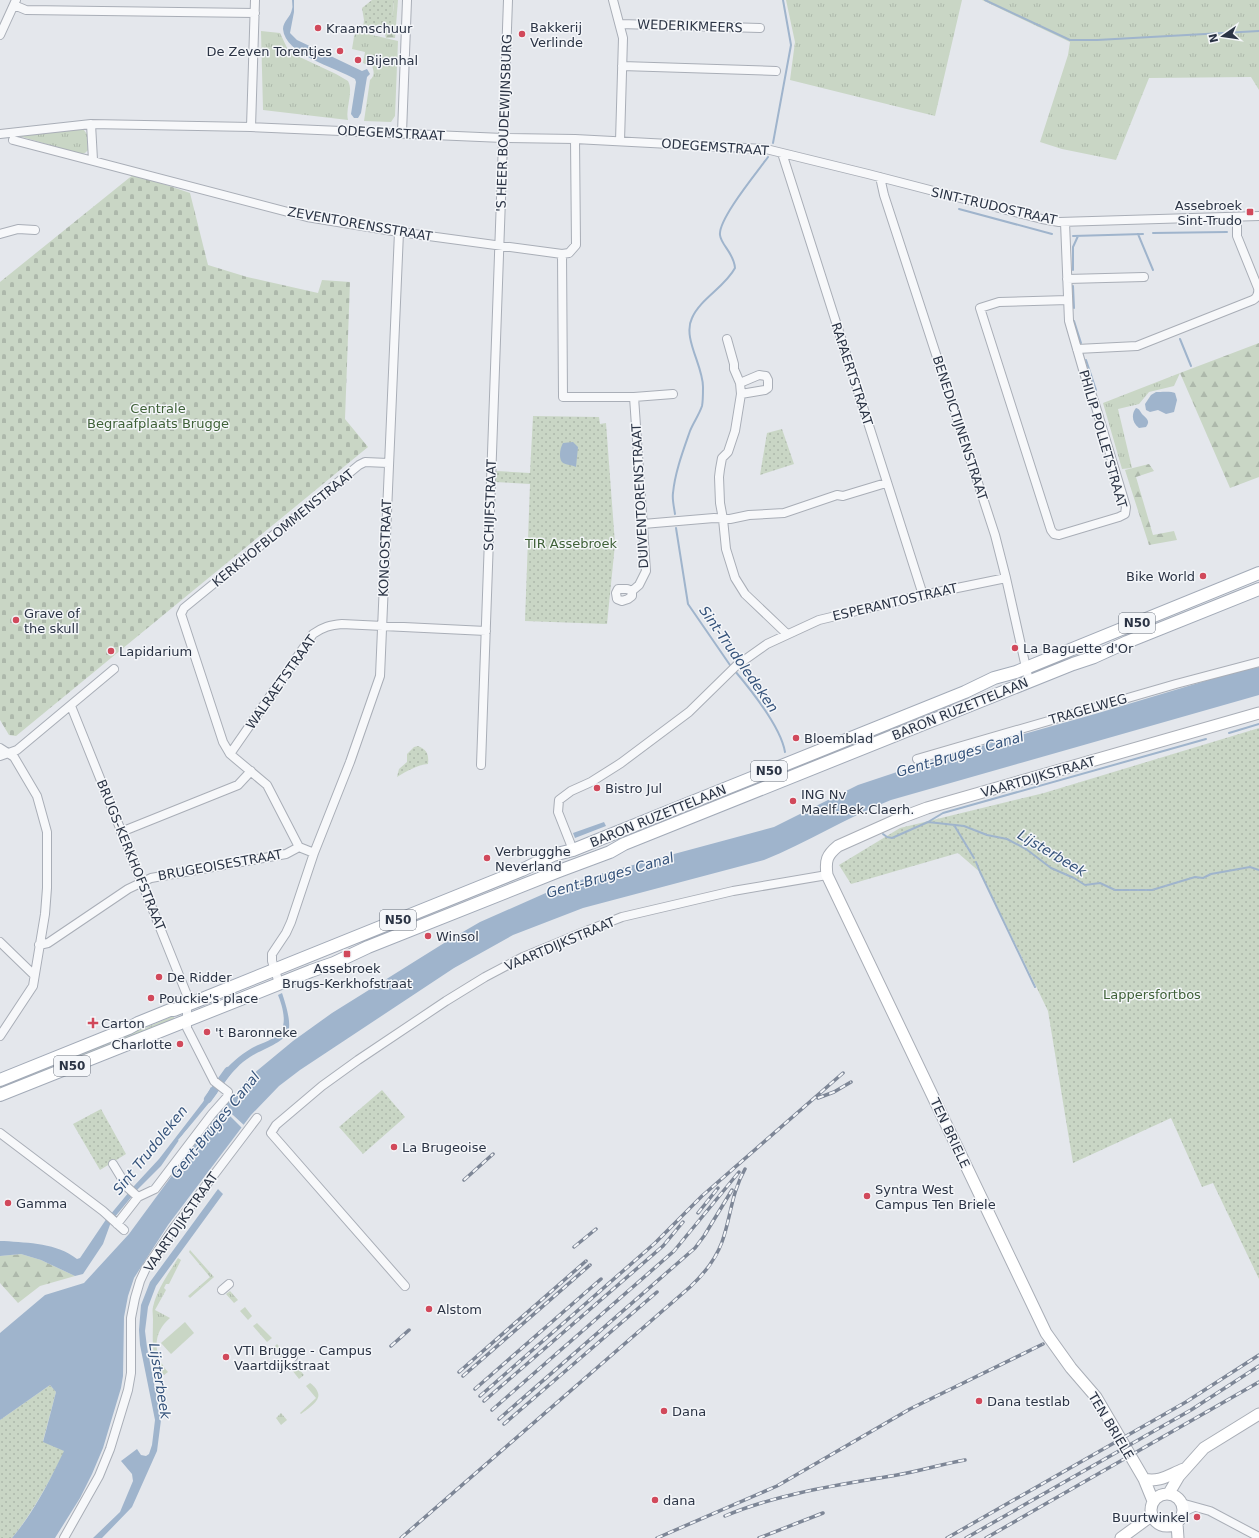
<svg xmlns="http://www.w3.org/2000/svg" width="1259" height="1538" font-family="'DejaVu Sans',sans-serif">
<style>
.grass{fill:url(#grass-tufts)}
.forest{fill:url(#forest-firs)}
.cemetery{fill:url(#cemetery-stones)}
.park{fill:url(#park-dots)}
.pitch{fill:#c9d6c5}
.water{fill:#9fb4cc}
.pier{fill:#e4e7ec}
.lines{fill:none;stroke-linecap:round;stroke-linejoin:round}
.stream{stroke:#9fb4cc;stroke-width:2}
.canal{stroke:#9fb4cc;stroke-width:8}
.street-casing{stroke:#a9aeb7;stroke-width:10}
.secondary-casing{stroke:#a9aeb7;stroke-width:13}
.primary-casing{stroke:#a3abb8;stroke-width:14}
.street{stroke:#f7f8fa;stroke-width:8}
.secondary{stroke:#fff;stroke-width:11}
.primary{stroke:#fff;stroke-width:12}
.rail-casing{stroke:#7d8696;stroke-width:3.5}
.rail{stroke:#f4f6f9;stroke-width:2;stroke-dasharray:6;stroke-linecap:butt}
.poi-dot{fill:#d1495b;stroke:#f4f6f9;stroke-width:1.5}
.labels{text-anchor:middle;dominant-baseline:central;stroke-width:3;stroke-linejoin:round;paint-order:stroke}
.shield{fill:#f4f6f9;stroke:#676e7b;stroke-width:1}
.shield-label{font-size:12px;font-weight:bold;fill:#2b3445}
.street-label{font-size:13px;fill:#2b3445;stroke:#f4f6f9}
.poi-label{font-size:13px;fill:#2b3445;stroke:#f4f6f9;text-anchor:start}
.park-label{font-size:13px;fill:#3f6138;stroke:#f4f6f9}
.water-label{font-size:14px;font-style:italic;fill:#34527a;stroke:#f4f6f9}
</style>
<defs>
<pattern id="grass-tufts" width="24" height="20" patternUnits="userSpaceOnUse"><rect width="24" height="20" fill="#c9d6c5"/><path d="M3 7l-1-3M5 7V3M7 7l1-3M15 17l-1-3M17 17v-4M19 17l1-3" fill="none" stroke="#adb8ab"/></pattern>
<pattern id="forest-firs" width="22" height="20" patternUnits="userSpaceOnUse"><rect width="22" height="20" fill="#c9d6c5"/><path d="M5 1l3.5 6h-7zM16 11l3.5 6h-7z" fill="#adb8ab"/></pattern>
<pattern id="cemetery-stones" width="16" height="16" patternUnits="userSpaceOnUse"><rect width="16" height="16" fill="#c9d6c5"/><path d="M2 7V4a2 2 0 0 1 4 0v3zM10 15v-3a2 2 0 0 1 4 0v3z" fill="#adb8ab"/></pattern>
<pattern id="park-dots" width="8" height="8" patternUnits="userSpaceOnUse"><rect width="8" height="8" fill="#c9d6c5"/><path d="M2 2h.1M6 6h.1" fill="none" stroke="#adb8ab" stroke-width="1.8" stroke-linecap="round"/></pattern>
</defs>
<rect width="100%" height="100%" fill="#e4e7ec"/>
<!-- grass -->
<path class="grass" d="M 786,0 L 962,0 L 935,116 L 790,80 L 795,42 Z
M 982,0 L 1259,0 L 1259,90 L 1251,77 L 1149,78 L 1116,160 L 1062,149 L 1040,142 L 1068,55 L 1070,42 Z
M 261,31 L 280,33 L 289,52 L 336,74 L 348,81 C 354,92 345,108 348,120 L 263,110 Z
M 355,31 L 398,41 L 395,116 L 391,122 L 364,121 L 370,80 C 375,76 374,71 372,66 L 363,63 L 365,52 L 352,49 Z
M 83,129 L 87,134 L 88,150 L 85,153 L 81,154 L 19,136 Z
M 1180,373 L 1174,386 L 1149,392 L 1139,404 L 1118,409 L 1132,468 L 1122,469 L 1103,403 Z
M 173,1016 L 175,1019 L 145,1030 L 144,1034 L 0,1091 L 0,1085 L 139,1029 L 143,1029 Z
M 190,1250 L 214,1277 L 190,1298 L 188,1296 L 210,1277 L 189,1252 Z
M 178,1258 L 181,1260 L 169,1284 L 166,1284 L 164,1288 L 166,1290 L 155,1310 L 170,1318 C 152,1333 153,1355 168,1372 L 164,1375 C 150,1359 153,1339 153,1319 C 153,1315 152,1311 153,1307 C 157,1289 169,1273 178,1258 Z
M 230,1291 L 238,1300 L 234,1303 L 226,1294 Z
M 245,1307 L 252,1316 L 248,1320 L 240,1311 Z
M 257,1323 L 272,1338 L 267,1342 L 253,1326 Z
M 277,1344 C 281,1349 286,1353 282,1359 L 273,1348 Z
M 295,1369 L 299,1369 L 304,1375 L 299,1379 L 292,1370 Z
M 310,1383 C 313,1385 317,1389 318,1393 C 321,1401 306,1410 301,1414 L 300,1413 L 316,1398 L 306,1386 Z
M 281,1413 L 287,1420 L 281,1425 L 276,1418 Z"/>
<!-- forest -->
<path class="forest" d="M 394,0 L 398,0 L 395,38 L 386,38 L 383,27 C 394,24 393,11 394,0 Z
M 1259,343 L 1259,477 L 1230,488 L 1180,373 Z
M 1149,464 L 1154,471 L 1136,477 L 1153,535 L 1174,531 L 1177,540 L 1149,545 L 1125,470 Z
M 21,1254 L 41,1260 L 75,1276 L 40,1286 L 18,1303 L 0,1283 L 0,1256 Z"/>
<!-- cemetery -->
<path class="cemetery" d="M 134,174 L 190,193 L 208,265 L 247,277 L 318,293 L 322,280 L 350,282 L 345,419 L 368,447 L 16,736 L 9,735 L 0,720 L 0,282 Z"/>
<!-- park -->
<path class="park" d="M 372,0 L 394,0 L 392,21 L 388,26 L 368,30 L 363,28 L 364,20 L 362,8 Z
M 533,416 L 599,417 L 600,424 L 606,423 L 615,544 L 607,624 L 525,621 L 530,484 L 495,482 L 496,471 L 530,473 Z
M 782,429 L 794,464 L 760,475 L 767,433 Z
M 1259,728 L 1259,1279 L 1213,1183 L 1202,1187 L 1171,1118 L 1073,1163 L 1048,1011 L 981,873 L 958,853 L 851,884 L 839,865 L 900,828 L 1044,793 Z
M 418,746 C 427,750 429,754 428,764 C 417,765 407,771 397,777 L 399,769 L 407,762 L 407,754 L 414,747 Z
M 382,1090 L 405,1117 L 363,1154 L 339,1127 Z
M 101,1109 L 126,1154 L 100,1170 L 73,1124 Z
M 50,1385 L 56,1392 L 43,1441 L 65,1451 C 49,1481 34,1511 12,1538 L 0,1538 L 0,1420 Z"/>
<!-- pitch -->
<path class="pitch" d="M 185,1322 L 194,1333 L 171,1354 L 161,1343 Z"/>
<!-- water -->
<path class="water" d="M 292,0 L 294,0 L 294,12 L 290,33 L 297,40 L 362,71 L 367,69 L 370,74 L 367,77 L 361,113 L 358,118 L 354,118 L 351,114 L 356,82 L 355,79 C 335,67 285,55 283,29 C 283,21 291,17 292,9 C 293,7 292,3 292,0 Z
M 1156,392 C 1160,392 1172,391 1175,393 L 1177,400 L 1174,412 L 1166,414 L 1158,410 L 1150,412 L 1146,410 L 1145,404 L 1151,395 Z
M 1136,408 C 1140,409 1140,412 1143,415 C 1148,420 1150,421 1146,427 L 1139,428 C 1132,423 1131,414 1136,408 Z
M 573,442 L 578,447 L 576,467 C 572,465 567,465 563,463 C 558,459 560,448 563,443 Z
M 1259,667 L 1259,695 L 891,800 C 847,817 807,843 764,860 L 583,908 L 513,935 L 454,968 L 300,1070 L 279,1086 L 251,1115 L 168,1225 L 134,1278 L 128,1296 L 124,1317 L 123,1376 L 121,1388 L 103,1448 L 92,1474 L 80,1498 L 55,1538 L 12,1538 C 34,1512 49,1482 64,1451 L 43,1442 L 56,1392 L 50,1385 L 0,1420 L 0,1333 L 45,1295 L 84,1283 L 129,1234 L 215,1117 L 252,1075 L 293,1041 L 332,1013 L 449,940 L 480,922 L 557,888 L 596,875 L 774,827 L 858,785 L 942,757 L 1095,714 L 1235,672 Z
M 604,822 L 606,826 L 575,838 L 573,833 Z
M 282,993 C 285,1002 292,1023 288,1032 C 282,1044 260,1050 250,1057 C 240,1063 233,1072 225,1081 L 220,1077 C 229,1064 239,1056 252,1048 C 261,1043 275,1040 281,1031 C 287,1021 282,1005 278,995 Z
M 211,1087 L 217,1093 L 213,1098 L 184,1133 L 161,1166 L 136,1191 L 133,1188 L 134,1186 L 159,1159 L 203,1102 Z
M 218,1189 L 223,1194 L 156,1286 L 148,1307 L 145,1331 L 147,1347 L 161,1420 L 157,1451 L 132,1507 L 102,1538 L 93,1538 L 120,1512 L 133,1481 L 132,1474 L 121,1461 L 137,1449 L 141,1455 L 146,1456 L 149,1454 L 152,1445 L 155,1420 L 140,1345 L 139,1330 L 141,1305 L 150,1282 Z
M 129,1192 L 133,1195 L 114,1218 L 110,1215 Z
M 107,1218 L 111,1222 L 103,1244 L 83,1274 L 75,1276 L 41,1260 L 21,1254 L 0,1256 L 0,1241 L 4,1241 C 29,1243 57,1243 77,1259 L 80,1258 Z"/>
<!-- pier -->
<path class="pier" d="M 216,1097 L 186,1135 L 180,1142 L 178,1140 Z
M 222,1105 L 245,1126 L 243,1129 L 221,1107 Z"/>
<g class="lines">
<!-- stream -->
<path class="stream" d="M 985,0 L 1070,40 L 1097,40 L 1259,31
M 773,143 L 791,45 L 783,0
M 959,209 L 1052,234
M 1153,233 L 1227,232
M 1138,234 L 1153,270
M 1073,236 L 1143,234
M 1073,270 L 1073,247 L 1078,236
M 1073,286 L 1074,308
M 1074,321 L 1081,343
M 1180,339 L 1191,366
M 1086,360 L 1096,390
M 675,514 C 674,507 672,499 673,493 C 675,472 683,451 690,431 C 693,423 699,415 702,406 C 703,401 703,394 703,388 C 704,367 682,338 692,318 C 700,299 725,287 735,268 C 734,253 721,245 720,235 C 718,219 758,171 768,157
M 676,528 L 688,604 L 732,668
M 735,671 C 751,690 781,728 785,752
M 1229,733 L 1259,724
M 928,822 L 943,813 L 1206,739
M 954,825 L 974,858
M 883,834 L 887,837 L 892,838 L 928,822 L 964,826 L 987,835 L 1007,839 L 1026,849 L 1051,868 L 1074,878 L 1085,885 L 1100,883 L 1115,890 L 1152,890 L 1195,877 L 1203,878 L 1211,874 L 1250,867 L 1259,870
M 976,862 L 980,872 L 1035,987"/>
<!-- canal -->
<path class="canal" d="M 208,1099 L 228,1071"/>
<defs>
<path id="street" d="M 613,0 L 623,38 L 620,141
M 14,5 L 26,10 L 255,13
M 620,24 L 760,28
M 0,35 L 16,0
M 622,66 L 776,71
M 91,124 L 93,160
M 251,127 L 255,0
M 402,133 L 407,0
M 0,134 L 91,124 L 251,127 L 503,138 L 575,139 L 766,149 L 868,174 L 1042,219 L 1059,222 L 1259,216
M 575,139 L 576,245 L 569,253 L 562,254 L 563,397 L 634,397 L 673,394
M 13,140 L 307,217 L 399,232 L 562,254
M 782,153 L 923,595
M 880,177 L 884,195 L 995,535 L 1006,578 L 1029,681
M 1065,222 L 1069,321 L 1084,373 L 1095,404 L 1126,507 L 1125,514 L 1119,517 L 1059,535 L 1054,534 L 1051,530 L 980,308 L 999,302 L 1068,300
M 0,234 L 18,229 L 35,230
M 1067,279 L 1144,277
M 727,339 L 734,364 L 734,369 L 740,383 L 741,394 L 735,431 L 728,452 L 722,458 L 720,469 L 719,477 L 720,503 L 723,519 L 726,549 L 735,578 L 745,594 L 787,634
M 1077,349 L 1137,346 L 1253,300 C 1258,297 1259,293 1258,288 L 1237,236 L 1237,217
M 740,383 L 759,375 L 766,376 L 768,380 L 768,388 L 765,390 L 741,394
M 643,524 L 714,518 L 730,519 L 749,515 L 784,513 L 837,495 L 843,496 L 886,483
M 632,591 L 627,589 L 618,589 L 616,593 L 617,599 L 622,601 L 628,599 L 632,596 L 632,591 L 639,585 L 646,571 L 634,397
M 71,706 L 187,995 L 187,1028 L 214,1081 L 228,1092 L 227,1097 L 212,1114 L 155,1189 L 138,1197 L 117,1224
M 0,748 L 14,757 L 37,796 L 47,832 L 47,888 L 45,914 L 33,986 L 0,1036
M 230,754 L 313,634 C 323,627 330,625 342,624 L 486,631
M 0,756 L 17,750 L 114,669
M 917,759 L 1176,684 L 1259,662
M 481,765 L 508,0
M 121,832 L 238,785 L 251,771
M 573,850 L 558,812 L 559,800 L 571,791 L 591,782 L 621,763 L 689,712 L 736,666 L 767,644 L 819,620 L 923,595 L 1006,578
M 314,853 L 299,847 L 267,785 L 230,754 L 223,742 L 181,614 L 184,608 L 359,465 L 365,462 L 388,463
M 0,942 L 34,975
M 39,945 L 48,943 L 128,889 L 151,878 L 286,854 L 299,847
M 279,983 L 272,961 L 272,954 L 286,933 L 291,922 L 314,853 L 350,762 L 380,676 L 399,232
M 0,1133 L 103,1211 L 124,1230
M 113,1164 L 127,1187 L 138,1197
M 405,1286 L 271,1133 L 276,1125 L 322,1086 L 358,1060 L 446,1001 L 485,977 L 523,957 L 581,933 L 622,917 L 733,891 L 827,875
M 222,1290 L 229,1284
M 281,1368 L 293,1357
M 1181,1503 L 1210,1511 L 1259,1537
M 1183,1512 L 1194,1507
M 64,1538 L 99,1476 L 110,1449 L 128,1390 L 131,1373 L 131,1318 L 135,1298 L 140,1281 L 146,1268 L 173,1229 L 257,1118"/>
<path id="secondary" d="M 1144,1479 C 1160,1483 1170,1474 1184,1469
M 1169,1493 L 1179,1476 L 1204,1448 L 1259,1414
M1151 1510a16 16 0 1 1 32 0a16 16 0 1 1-32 0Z
M 1153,1501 L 1144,1479 L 1096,1397 L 1071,1368 L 1046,1333 L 827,875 C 825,860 827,855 838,846 L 903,817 L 927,808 L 1259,713
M 1177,1524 L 1178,1538
M 1121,1538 L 1151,1516"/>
<path id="primary" d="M 0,1080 L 129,1028 L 138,1023 L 170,1010 L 174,1010 L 197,1001 L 522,870 L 553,855 L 573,850 L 965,692 L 994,678 L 1016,672 L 1259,573
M 0,1095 L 311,971 L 334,963 L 368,947 L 559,871 L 610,852 L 624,844 L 1073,664 L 1094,657 L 1127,642 L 1259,589"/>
</defs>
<!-- street casing -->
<use href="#street" class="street-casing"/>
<!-- secondary casing -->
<use href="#secondary" class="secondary-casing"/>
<!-- primary casing -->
<use href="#primary" class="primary-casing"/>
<!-- street -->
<use href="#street" class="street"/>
<!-- secondary -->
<use href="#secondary" class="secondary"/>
<!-- primary -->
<use href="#primary" class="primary"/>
<defs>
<path id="rail" d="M 818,1098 L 834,1092 L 851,1082
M 464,1180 L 493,1154
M 698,1213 L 718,1188
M 574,1247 L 596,1229
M 391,1346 L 409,1330
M 459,1372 L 586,1261
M 463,1376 L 590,1265
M 475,1389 L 601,1279
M 480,1396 L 655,1243 L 702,1196 L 843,1073
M 484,1401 L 663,1246 L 683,1222
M 492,1410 L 674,1251 L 739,1172
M 499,1419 L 695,1248 L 704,1236 L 732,1190
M 504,1424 L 657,1292
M 725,1516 C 780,1493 839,1485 897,1475 C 920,1471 942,1464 965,1460
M 401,1538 L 690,1287 C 704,1274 715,1261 722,1242 C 731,1217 731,1194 745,1169
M 657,1538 L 777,1486 L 910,1409 L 1043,1344
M 759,1538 L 823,1513
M 947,1538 L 1186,1402 L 1259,1355
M 966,1538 L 1191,1410 L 1259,1366
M 986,1538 L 1259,1382"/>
</defs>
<!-- rail casing -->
<use href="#rail" class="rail-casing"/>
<!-- rail -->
<use href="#rail" class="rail"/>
</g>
<!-- markers -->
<g class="poi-dot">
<circle cx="318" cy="28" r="4"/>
<circle cx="522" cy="34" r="4"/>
<circle cx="340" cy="51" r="4"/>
<circle cx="358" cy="60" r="4"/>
<rect x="1246" y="208" width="8" height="8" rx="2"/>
<circle cx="1203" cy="576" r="4"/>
<circle cx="16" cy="620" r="4"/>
<circle cx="1015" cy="648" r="4"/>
<circle cx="111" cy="651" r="4"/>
<circle cx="796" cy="738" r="4"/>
<circle cx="597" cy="788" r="4"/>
<circle cx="793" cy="801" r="4"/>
<circle cx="487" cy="858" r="4"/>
<circle cx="428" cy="936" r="4"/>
<rect x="343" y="950" width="8" height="8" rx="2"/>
<circle cx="159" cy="977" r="4"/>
<circle cx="151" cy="998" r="4"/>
<path d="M91 1017h4v4h4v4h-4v4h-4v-4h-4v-4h4z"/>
<circle cx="207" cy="1032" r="4"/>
<circle cx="180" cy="1044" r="4"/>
<circle cx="394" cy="1147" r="4"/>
<circle cx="867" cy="1196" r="4"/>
<circle cx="8" cy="1203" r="4"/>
<circle cx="429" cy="1309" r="4"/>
<circle cx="226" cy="1357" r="4"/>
<circle cx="979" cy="1401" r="4"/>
<circle cx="664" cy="1411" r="4"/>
<circle cx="655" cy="1500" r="4"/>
<circle cx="1197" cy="1517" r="4"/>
</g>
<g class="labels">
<!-- shield labels -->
<g class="shield">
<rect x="1119" y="613" width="36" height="20" rx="3"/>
<rect x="751" y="761" width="36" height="20" rx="3"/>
<rect x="380" y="910" width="36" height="20" rx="3"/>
<rect x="54" y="1056" width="36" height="20" rx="3"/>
</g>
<g class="shield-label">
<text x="1137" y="623">N50</text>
<text x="769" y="771">N50</text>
<text x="398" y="920">N50</text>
<text x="72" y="1066">N50</text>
</g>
<!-- street labels -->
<g class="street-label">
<text transform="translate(690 26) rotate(2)">WEDERIKMEERS</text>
<text transform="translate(504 123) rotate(-88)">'S HEER BOUDEWIJNSBURG</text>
<text transform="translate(391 133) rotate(3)">ODEGEMSTRAAT</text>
<text transform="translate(715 147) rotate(4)">ODEGEMSTRAAT</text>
<text transform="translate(994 206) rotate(13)">SINT-TRUDOSTRAAT</text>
<text transform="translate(360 224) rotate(10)">ZEVENTORENSSTRAAT</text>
<text transform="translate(852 374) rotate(72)">RAPAERTSTRAAT</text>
<text transform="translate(960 428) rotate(72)">BENEDICTIJNENSTRAAT</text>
<text transform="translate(1103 439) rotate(74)">PHILIP POLLETSTRAAT</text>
<text transform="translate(640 496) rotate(-93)">DUIVENTORENSTRAAT</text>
<text transform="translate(490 505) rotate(-88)">SCHIJFSTRAAT</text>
<text transform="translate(283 528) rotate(-39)">KERKHOFBLOMMENSTRAAT</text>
<text transform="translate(385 548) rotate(-88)">KONGOSTRAAT</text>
<text transform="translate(895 602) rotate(-13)">ESPERANTOSTRAAT</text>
<text transform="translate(281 682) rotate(-55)">WALRAETSTRAAT</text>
<text transform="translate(960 709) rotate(-22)">BARON RUZETTELAAN</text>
<text transform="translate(1088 709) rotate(-16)">TRAGELWEG</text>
<text transform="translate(1038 777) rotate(-16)">VAARTDIJKSTRAAT</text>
<text transform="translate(658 816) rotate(-22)">BARON RUZETTELAAN</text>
<text transform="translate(131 855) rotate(68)">BRUGS-KERKHOFSTRAAT</text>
<text transform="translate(220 865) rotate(-10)">BRUGEOISESTRAAT</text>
<text transform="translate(560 944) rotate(-23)">VAARTDIJKSTRAAT</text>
<text transform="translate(950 1133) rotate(65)">TEN BRIELE</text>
<text transform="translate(181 1222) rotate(-55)">VAARTDIJKSTRAAT</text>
<text transform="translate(1111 1426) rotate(59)">TEN BRIELE</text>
</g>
<!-- poi labels -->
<g class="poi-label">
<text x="530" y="27">Bakkerij<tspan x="530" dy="15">Verlinde</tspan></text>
<text x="326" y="28">Kraamschuur</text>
<text x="332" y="51" text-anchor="end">De Zeven Torentjes</text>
<text x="366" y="60">Bijenhal</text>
<text x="1242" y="205" text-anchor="end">Assebroek<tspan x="1242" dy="15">Sint-Trudo</tspan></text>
<text x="1195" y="576" text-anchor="end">Bike World</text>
<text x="24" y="613">Grave of<tspan x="24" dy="15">the skull</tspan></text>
<text x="1023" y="648">La Baguette d'Or</text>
<text x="119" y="651">Lapidarium</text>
<text x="804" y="738">Bloemblad</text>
<text x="605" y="788">Bistro Jul</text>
<text x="801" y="794">ING Nv<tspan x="801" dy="15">Maelf.Bek.Claerh.</tspan></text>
<text x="495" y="851">Verbrugghe<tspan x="495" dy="15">Neverland</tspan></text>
<text x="436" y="936">Winsol</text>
<text x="347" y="968" text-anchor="middle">Assebroek<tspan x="347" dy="15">Brugs-Kerkhofstraat</tspan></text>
<text x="167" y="977">De Ridder</text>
<text x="159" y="998">Pouckie's place</text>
<text x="101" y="1023">Carton</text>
<text x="215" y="1032">'t Baronneke</text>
<text x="172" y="1044" text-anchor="end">Charlotte</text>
<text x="402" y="1147">La Brugeoise</text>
<text x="875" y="1189">Syntra West<tspan x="875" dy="15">Campus Ten Briele</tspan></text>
<text x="16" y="1203">Gamma</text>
<text x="437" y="1309">Alstom</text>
<text x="234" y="1350">VTI Brugge - Campus<tspan x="234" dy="15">Vaartdijkstraat</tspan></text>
<text x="987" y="1401">Dana testlab</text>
<text x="672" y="1411">Dana</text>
<text x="663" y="1500">dana</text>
<text x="1189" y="1517" text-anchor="end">Buurtwinkel</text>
</g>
<!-- park labels -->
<g class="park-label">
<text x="158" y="408">Centrale<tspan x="158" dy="15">Begraafplaats Brugge</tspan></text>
<text x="571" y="543">TIR Assebroek</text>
<text x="1152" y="994">Lappersfortbos</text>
</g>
<!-- water labels -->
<g class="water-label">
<text transform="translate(739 659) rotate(55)">Sint-Trudoledeken</text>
<text transform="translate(960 754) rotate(-16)">Gent-Bruges Canal</text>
<text transform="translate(1052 853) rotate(31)">Lijsterbeek</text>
<text transform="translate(610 875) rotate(-16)">Gent-Bruges Canal</text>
<text transform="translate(215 1125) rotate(-51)">Gent-Bruges Canal</text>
<text transform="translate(150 1150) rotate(-51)">Sint Trudoleken</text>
<text transform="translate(160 1381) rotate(81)">Lijsterbeek</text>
</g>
</g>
<!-- north arrow -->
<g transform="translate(1223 36) rotate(257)" stroke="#f4f6f9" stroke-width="3" paint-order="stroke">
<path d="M0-3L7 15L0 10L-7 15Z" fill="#2b3445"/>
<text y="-6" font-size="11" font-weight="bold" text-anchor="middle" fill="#2b3445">N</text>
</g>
</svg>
